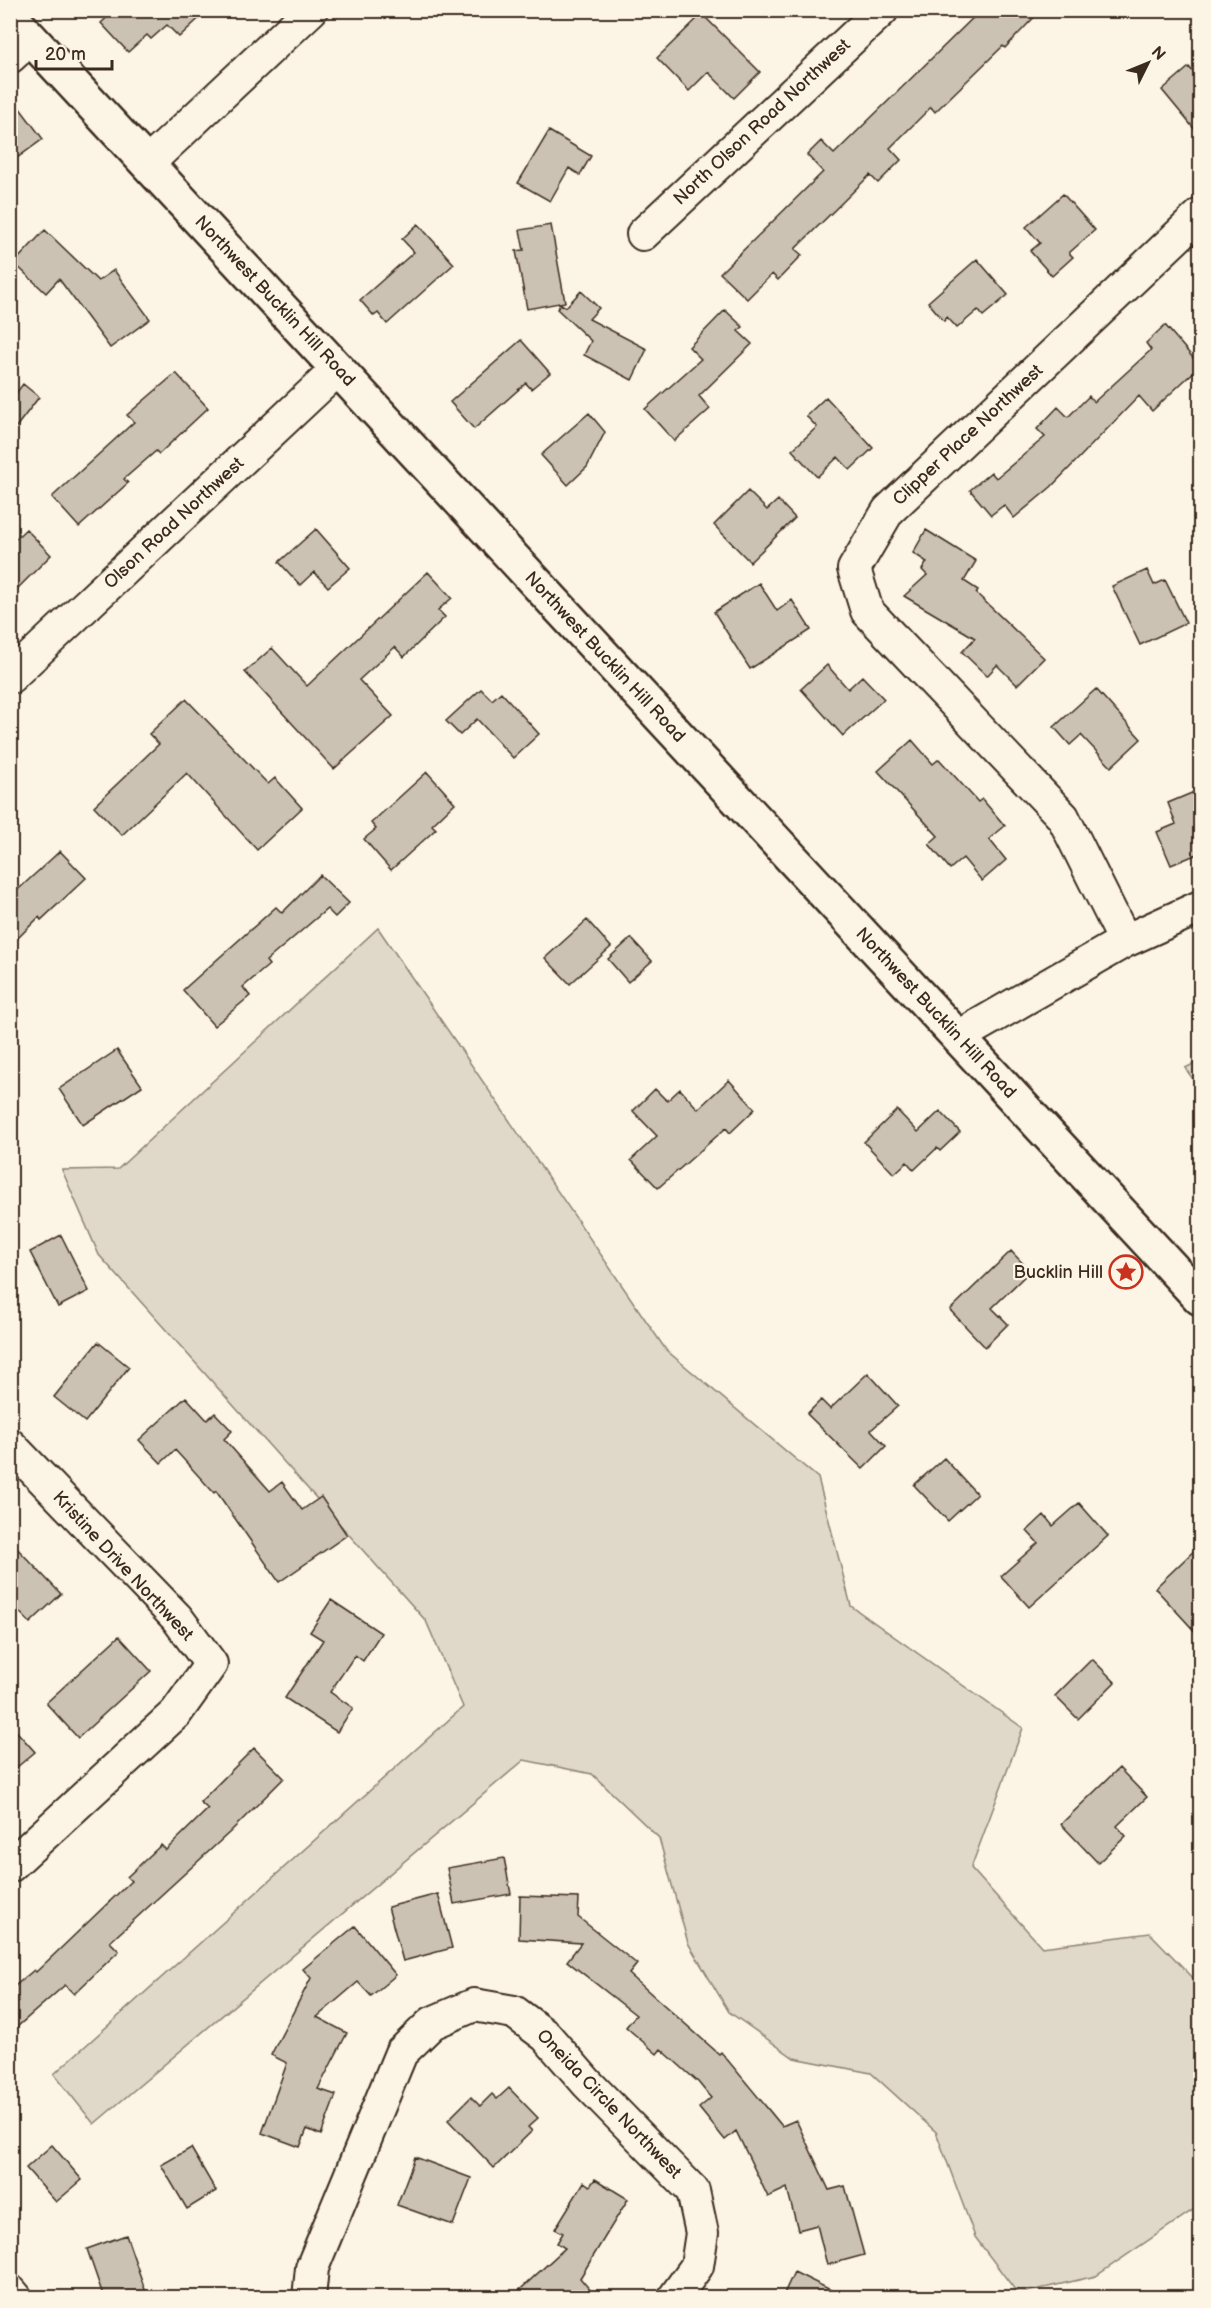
<svg xmlns="http://www.w3.org/2000/svg" width="1211" height="2308" font-family="'Balsamiq Sans',sans-serif">
<style>
.green{fill:#e0d8c8;stroke:#8e8173;stroke-width:1.5}
.building{fill:#ccc2b3;stroke:#3b2a1e;stroke-width:1.5}
.lines{fill:none;stroke-linecap:round;stroke-linejoin:round}
.minor-casing{stroke:#3b2a1e;stroke-width:36}
.secondary-casing{stroke:#3b2a1e;stroke-width:38}
.minor{stroke:#fcf5e5;stroke-width:32}
.secondary{stroke:#fcf5e5;stroke-width:33}
.labels{text-anchor:middle;dominant-baseline:central;stroke-width:4.5;stroke-linejoin:round;paint-order:stroke}
.street-label{font-size:18px;fill:#3b2a1e;stroke:#fcf5e5}
.poi-label{font-size:18px;fill:#3b2a1e;stroke:#fcf5e5;text-anchor:end}
</style>
<rect width="100%" height="100%" fill="#fcf5e5"/>
<filter id="ink" filterUnits="userSpaceOnUse"><feTurbulence type="fractalNoise" baseFrequency=".0167" numOctaves="2"/><feDisplacementMap in="SourceGraphic" scale="12" xChannelSelector="R" yChannelSelector="G"/><feConvolveMatrix kernelMatrix="1 2 1 2 8 2 1 2 1" color-interpolation-filters="sRGB"/></filter>
<g filter="url(#ink)">
<!-- green -->
<path class="green" d="M 378,928 L 666,1350 L 818,1478 L 851,1606 L 1023,1728 L 971,1868 L 1042,1947 L 1150,1933 L 1200,1985 L 1200,2205 L 1096,2276 L 1018,2294 L 975,2237 L 936,2132 L 871,2073 L 794,2058 L 729,2012 L 688,1943 L 659,1838 L 592,1774 L 524,1760 L 94,2124 L 54,2074 L 463,1707 L 426,1621 L 99,1255 L 62,1170 L 118,1169 Z
M 1200,1061 L 1200,1089 L 1185,1068 Z"/>
<!-- building -->
<path class="building" d="M 115,10 L 208,10 L 179,37 L 167,25 L 151,39 L 147,35 L 128,52 L 101,23 Z
M 981,10 L 1041,10 L 1005,48 L 1003,46 L 935,112 L 931,107 L 890,148 L 901,160 L 878,183 L 870,175 L 795,249 L 802,255 L 778,280 L 772,274 L 747,299 L 720,273 L 823,172 L 807,155 L 821,141 L 834,154 Z
M 702,14 L 760,72 L 734,98 L 708,72 L 689,91 L 657,58 Z
M 1189,67 L 1200,80 L 1200,136 L 1162,90 Z
M 10,95 L 43,139 L 10,163 Z
M 549,131 L 591,156 L 580,175 L 569,168 L 550,201 L 518,183 Z
M 1063,194 L 1095,230 L 1069,253 L 1073,257 L 1052,276 L 1030,251 L 1040,243 L 1026,227 Z
M 418,224 L 454,264 L 387,324 L 378,313 L 374,316 L 360,300 L 414,252 L 402,239 Z
M 551,225 L 565,302 L 527,309 L 516,251 L 524,250 L 520,230 Z
M 45,230 L 98,281 L 114,270 L 150,319 L 110,348 L 59,279 L 46,293 L 14,263 Z
M 977,259 L 1008,295 L 983,316 L 978,310 L 957,328 L 947,317 L 944,321 L 928,302 Z
M 581,291 L 599,308 L 589,319 L 647,349 L 632,380 L 584,355 L 591,341 L 557,309 L 561,304 L 566,307 Z
M 725,310 L 743,327 L 738,331 L 752,344 L 699,396 L 710,409 L 674,441 L 645,409 L 701,359 L 689,347 Z
M 1165,325 L 1200,366 L 1152,411 L 1139,396 L 1051,487 L 1014,518 L 1004,505 L 991,515 L 970,490 L 991,472 L 996,478 L 1045,437 L 1037,429 L 1058,407 L 1068,417 L 1089,396 L 1094,402 L 1151,350 L 1146,343 Z
M 521,340 L 550,373 L 531,389 L 526,383 L 474,429 L 450,402 Z
M 176,373 L 208,408 L 159,454 L 156,451 L 124,479 L 128,483 L 79,527 L 52,497 L 134,422 L 127,415 Z
M 23,384 L 39,397 L 10,435 L 10,401 Z
M 826,397 L 873,448 L 850,470 L 838,457 L 817,477 L 792,450 L 817,427 L 806,416 Z
M 589,413 L 605,432 L 587,467 L 568,485 L 541,455 Z
M 748,491 L 767,510 L 778,500 L 795,518 L 750,562 L 714,525 Z
M 26,529 L 51,555 L 10,596 L 10,544 Z
M 316,529 L 350,568 L 328,587 L 314,572 L 300,585 L 279,562 Z
M 926,530 L 976,561 L 964,581 L 978,590 L 976,593 L 1044,658 L 1017,685 L 997,665 L 987,676 L 962,652 L 975,638 L 904,596 L 927,575 L 922,570 L 927,562 L 913,553 Z
M 1147,570 L 1154,585 L 1165,580 L 1186,623 L 1140,645 L 1112,586 Z
M 428,572 L 452,598 L 438,610 L 445,617 L 404,657 L 395,647 L 359,680 L 393,716 L 334,769 L 245,672 L 272,648 L 307,686 Z
M 759,583 L 777,611 L 792,600 L 811,630 L 750,669 L 714,612 Z
M 827,665 L 848,689 L 862,676 L 884,699 L 843,736 L 801,689 Z
M 481,689 L 492,700 L 501,692 L 539,734 L 513,758 L 477,719 L 460,735 L 446,721 Z
M 1096,689 L 1141,739 L 1111,767 L 1081,735 L 1070,745 L 1054,727 Z
M 186,699 L 268,784 L 275,778 L 302,808 L 257,850 L 187,773 L 122,835 L 94,806 L 159,744 L 149,734 Z
M 912,740 L 933,764 L 939,759 L 978,802 L 982,799 L 1005,826 L 989,839 L 1006,860 L 982,881 L 963,858 L 950,869 L 929,844 L 938,836 L 878,771 Z
M 427,772 L 455,803 L 432,825 L 436,829 L 391,870 L 364,839 L 376,829 L 371,823 Z
M 1194,792 L 1200,807 L 1200,853 L 1171,865 L 1157,832 L 1176,824 L 1168,803 Z
M 60,851 L 86,878 L 41,920 L 39,917 L 10,946 L 10,897 Z
M 320,875 L 349,903 L 335,917 L 327,909 L 266,961 L 269,965 L 243,987 L 250,996 L 214,1026 L 183,990 L 276,907 L 282,913 Z
M 587,920 L 611,947 L 570,984 L 545,958 Z
M 631,938 L 652,961 L 628,982 L 608,959 Z
M 117,1050 L 142,1086 L 83,1125 L 59,1089 Z
M 729,1080 L 755,1109 L 730,1133 L 726,1128 L 658,1188 L 631,1160 L 657,1136 L 633,1111 L 655,1089 L 667,1101 L 680,1089 L 698,1109 Z
M 897,1110 L 918,1132 L 940,1111 L 960,1132 L 940,1151 L 937,1148 L 914,1170 L 907,1162 L 894,1174 L 864,1142 Z
M 61,1235 L 89,1291 L 58,1307 L 30,1252 Z
M 1011,1251 L 1030,1271 L 992,1308 L 1008,1324 L 985,1347 L 950,1310 Z
M 98,1342 L 129,1367 L 85,1422 L 54,1397 Z
M 868,1373 L 898,1406 L 871,1430 L 886,1446 L 863,1469 L 807,1414 L 821,1400 L 830,1409 Z
M 186,1397 L 207,1420 L 215,1413 L 232,1431 L 224,1439 L 270,1491 L 282,1482 L 302,1510 L 321,1497 L 347,1535 L 279,1582 L 216,1491 L 214,1493 L 175,1450 L 161,1463 L 139,1440 Z
M 944,1458 L 977,1494 L 948,1521 L 914,1485 Z
M 1079,1503 L 1108,1536 L 1029,1607 L 1001,1576 L 1038,1543 L 1027,1531 L 1044,1515 L 1053,1526 Z
M 10,1541 L 61,1594 L 30,1623 L 10,1602 Z
M 1200,1545 L 1200,1637 L 1155,1588 Z
M 331,1600 L 381,1633 L 363,1661 L 355,1655 L 330,1692 L 353,1708 L 337,1732 L 285,1698 L 323,1640 L 310,1632 Z
M 119,1636 L 151,1671 L 78,1738 L 46,1703 Z
M 1092,1659 L 1115,1682 L 1078,1719 L 1055,1696 Z
M 10,1724 L 35,1752 L 10,1773 Z
M 254,1748 L 284,1778 L 230,1832 L 110,1942 L 119,1951 L 74,1994 L 65,1985 L 10,2033 L 10,1990 L 34,1970 L 36,1972 L 131,1881 L 127,1877 L 161,1845 L 166,1850 L 208,1809 L 200,1802 Z
M 1119,1768 L 1147,1797 L 1117,1826 L 1126,1836 L 1098,1863 L 1061,1824 Z
M 504,1858 L 511,1894 L 454,1904 L 447,1868 Z
M 438,1894 L 452,1948 L 403,1961 L 388,1907 Z
M 520,1896 L 579,1898 L 578,1917 L 637,1964 L 629,1974 L 719,2054 L 721,2052 L 782,2126 L 796,2120 L 829,2190 L 845,2186 L 864,2255 L 827,2265 L 817,2225 L 798,2230 L 787,2188 L 768,2197 L 736,2131 L 725,2140 L 699,2108 L 711,2098 L 698,2082 L 661,2049 L 657,2054 L 626,2027 L 636,2015 L 567,1961 L 581,1943 L 519,1939 Z
M 355,1926 L 396,1975 L 371,1996 L 358,1982 L 317,2017 L 347,2033 L 318,2089 L 336,2095 L 321,2135 L 307,2129 L 300,2147 L 262,2133 L 287,2063 L 271,2055 L 311,1978 L 303,1969 Z
M 509,2088 L 538,2118 L 528,2127 L 532,2131 L 494,2168 L 448,2120 L 471,2097 L 480,2106 L 492,2094 L 497,2099 Z
M 52,2145 L 82,2180 L 56,2202 L 26,2168 Z
M 191,2148 L 216,2191 L 187,2209 L 161,2165 Z
M 415,2157 L 471,2178 L 453,2225 L 397,2205 Z
M 595,2179 L 628,2199 L 580,2278 L 597,2298 L 511,2298 L 565,2248 L 557,2243 L 563,2233 L 555,2229 L 584,2182 L 590,2186 Z
M 126,2235 L 148,2298 L 104,2298 L 87,2249 Z
M 794,2272 L 847,2298 L 782,2298 Z"/>
<g class="lines">
<defs>
<path id="minor" d="M 10,57 L 31,38
M 148,163 L 311,10
M 643,234 L 882,10
M 10,677 L 338,369
M 1125,941 L 1063,817 L 867,611 L 854,569 L 888,511 L 1200,215
M 958,1037 L 1125,941 L 1200,907
M 10,1445 L 177,1618 L 211,1664 L 176,1713 L 10,1866
M 10,2291 L 16,2298
M 309,2298 L 312,2268 L 401,2053 L 432,2023 L 474,2005 L 514,2012 L 546,2036 L 587,2083 L 693,2191 L 702,2233 L 697,2266 L 674,2298"/>
<path id="secondary" d="M 10,16 L 1200,1298"/>
</defs>
<!-- minor casing -->
<use href="#minor" class="minor-casing"/>
<!-- secondary casing -->
<use href="#secondary" class="secondary-casing"/>
<!-- minor -->
<use href="#minor" class="minor"/>
<!-- secondary -->
<use href="#secondary" class="secondary"/>
</g>
</g>
<!-- icons -->
<defs>
<symbol id="sight-ring" viewBox="-11 -11 22 22"><circle r="9.5" fill="#fcf5e5" stroke="#c8321e" stroke-width="1.5"/><path d="M0-6L1.8-2.2L6-1.7L2.9 1.2L3.7 5.4L0 3.3L-3.7 5.4L-2.9 1.2L-6-1.7L-1.8-2.2Z" fill="#c8321e"/></symbol>
</defs>
<g fill-rule="evenodd">
<use href="#sight-ring" x="1107" y="1253" width="38" height="38"/>
</g>
<g class="labels">
<!-- street labels -->
<g class="street-label">
<text transform="translate(762 122) rotate(-43)">North Olson Road Northwest</text>
<text transform="translate(275 301) rotate(47)">Northwest Bucklin Hill Road</text>
<text transform="translate(968 435) rotate(-43)">Clipper Place Northwest</text>
<text transform="translate(174 523) rotate(-43)">Olson Road Northwest</text>
<text transform="translate(605 657) rotate(47)">Northwest Bucklin Hill Road</text>
<text transform="translate(936 1013) rotate(47)">Northwest Bucklin Hill Road</text>
<text transform="translate(123 1566) rotate(47)">Kristine Drive Northwest</text>
<text transform="translate(609 2104) rotate(46)">Oneida Circle Northwest</text>
</g>
<!-- poi labels -->
<g class="poi-label">
<text x="1103" y="1272">Bucklin Hill</text>
</g>
</g>
<!-- margin -->
<rect width="1211" height="2308" fill="none" stroke="#fcf5e5" stroke-width="36"/>
<rect x="18" y="18" width="1175" height="2272" fill="none" stroke="#3b2a1e" stroke-width="2" filter="url(#ink)"/>
<!-- north arrow -->
<g transform="translate(1148 63) rotate(47)" stroke="#fcf5e5" stroke-width="4.5" paint-order="stroke">
<path d="M0-4.5L10 22L0 15L-10 22Z" fill="#3b2a1e"/>
<text y="-9" font-size="16" font-weight="bold" text-anchor="middle" fill="#3b2a1e">N</text>
</g>
<!-- scale -->
<path d="M36 60v9h76v-9" fill="none" stroke="#3b2a1e" stroke-width="3"/>
<text x="45" y="60" font-size="18" fill="#3b2a1e" stroke="#fcf5e5" stroke-width="4.5" paint-order="stroke">20 m</text>
</svg>
